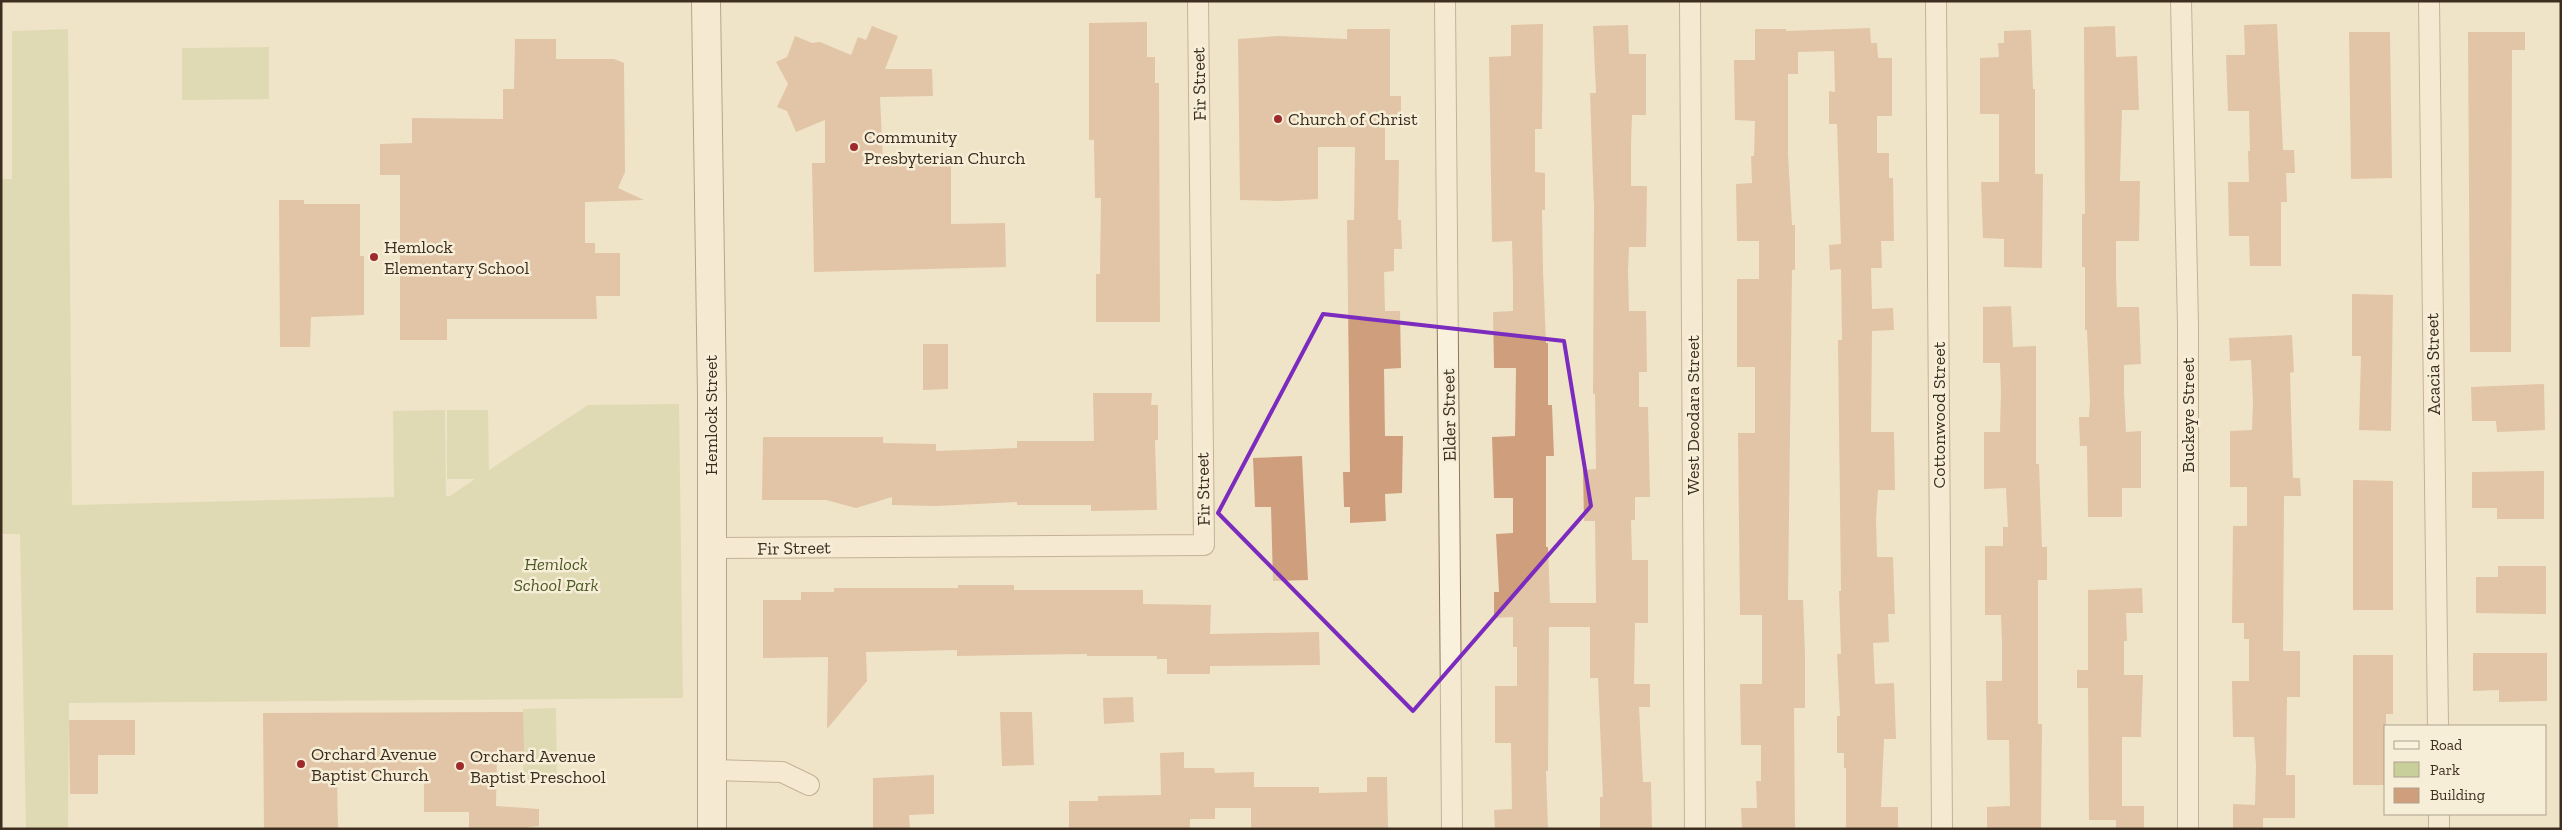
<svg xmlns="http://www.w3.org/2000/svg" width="2562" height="830" font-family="'Zilla Slab',serif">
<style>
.green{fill:#c9cf9b}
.building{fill:#cf9f7d}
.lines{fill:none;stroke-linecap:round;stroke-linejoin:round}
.street-casing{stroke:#8d765c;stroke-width:22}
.secondary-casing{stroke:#6f573f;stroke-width:30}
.street{stroke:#faf1dc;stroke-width:20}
.secondary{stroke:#faf1dc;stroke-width:28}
.marked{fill:none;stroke:#7b2cbf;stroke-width:4;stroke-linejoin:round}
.poi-dot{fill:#9e2a2b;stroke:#f7eed8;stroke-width:2}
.labels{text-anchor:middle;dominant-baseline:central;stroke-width:5;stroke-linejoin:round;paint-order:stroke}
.street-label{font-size:18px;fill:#3d2e20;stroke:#f7eed8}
.poi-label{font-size:18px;fill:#3d2e20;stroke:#f7eed8;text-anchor:start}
.park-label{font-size:18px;font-style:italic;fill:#4d5a26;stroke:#f7eed8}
</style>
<rect width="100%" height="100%" fill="#f0e4c8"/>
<!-- green -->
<path class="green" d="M 68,29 L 72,505 L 394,497 L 393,411 L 445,410 L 446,496 L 450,496 L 475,479 L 447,479 L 447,410 L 488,410 L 489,470 L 588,405 L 679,404 L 683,698 L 69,703 L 68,829 L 26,829 L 20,534 L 1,534 L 1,179 L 12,179 L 12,31 Z
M 269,47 L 269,99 L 182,100 L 182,48 Z
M 556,708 L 557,781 L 523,781 L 523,709 Z"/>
<!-- building -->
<path class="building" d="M 1147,22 L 1147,57 L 1155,57 L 1155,83 L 1159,83 L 1160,322 L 1096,322 L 1096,274 L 1100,274 L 1101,198 L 1095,198 L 1094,140 L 1089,140 L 1089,23 Z
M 1543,24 L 1542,129 L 1535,129 L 1535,172 L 1545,173 L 1545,210 L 1542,210 L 1543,271 L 1546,343 L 1548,343 L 1548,405 L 1552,405 L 1554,456 L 1546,456 L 1546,547 L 1548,547 L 1550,603 L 1596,603 L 1595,521 L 1584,521 L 1583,470 L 1596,469 L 1595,394 L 1593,394 L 1594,208 L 1590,93 L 1596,93 L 1593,26 L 1628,25 L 1629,54 L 1646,54 L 1646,115 L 1632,115 L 1631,144 L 1631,186 L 1647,186 L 1646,247 L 1629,247 L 1628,271 L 1629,311 L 1646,311 L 1647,372 L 1639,372 L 1639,407 L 1648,407 L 1650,497 L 1635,497 L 1635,520 L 1631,520 L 1632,560 L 1648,560 L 1648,623 L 1635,623 L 1634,684 L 1650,684 L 1650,707 L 1639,707 L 1643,782 L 1651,782 L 1652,829 L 1600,829 L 1600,797 L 1603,797 L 1598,678 L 1590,678 L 1590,627 L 1549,627 L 1548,771 L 1546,771 L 1548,829 L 1495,829 L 1494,810 L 1512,809 L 1511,743 L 1495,743 L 1495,686 L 1517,686 L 1517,647 L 1513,647 L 1513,617 L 1494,618 L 1494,592 L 1499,592 L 1496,534 L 1513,533 L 1513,498 L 1494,498 L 1492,437 L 1515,436 L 1516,368 L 1494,368 L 1493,312 L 1513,311 L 1513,281 L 1512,241 L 1492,242 L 1489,57 L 1511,56 L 1511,25 Z
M 2277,24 L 2283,150 L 2294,150 L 2295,173 L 2286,173 L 2287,202 L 2281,202 L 2281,266 L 2250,266 L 2249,236 L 2229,236 L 2228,182 L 2249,182 L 2248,151 L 2250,151 L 2249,111 L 2228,111 L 2226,55 L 2245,55 L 2244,25 Z
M 872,26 L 898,36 L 885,69 L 932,69 L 933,96 L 880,97 L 883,162 L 951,162 L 951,224 L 1005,223 L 1006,267 L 814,272 L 812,163 L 825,163 L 825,120 L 796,132 L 787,111 L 777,107 L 788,84 L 776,62 L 787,57 L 795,36 L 812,43 L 820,42 L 851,55 L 858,37 L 866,40 Z
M 2115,26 L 2116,57 L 2137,56 L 2139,110 L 2122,110 L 2120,181 L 2140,181 L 2139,241 L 2116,241 L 2116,277 L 2117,307 L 2139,307 L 2141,364 L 2124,365 L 2124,392 L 2126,432 L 2141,431 L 2141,488 L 2122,488 L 2122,517 L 2088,517 L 2087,446 L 2080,446 L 2079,417 L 2089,417 L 2090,402 L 2087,330 L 2085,330 L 2085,267 L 2082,267 L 2082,214 L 2085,214 L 2084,27 Z
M 1870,28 L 1871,43 L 1877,43 L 1878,58 L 1892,58 L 1892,116 L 1877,116 L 1877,153 L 1889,153 L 1889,178 L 1893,178 L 1894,241 L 1881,241 L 1882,268 L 1871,268 L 1872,309 L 1893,308 L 1894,330 L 1872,331 L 1871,432 L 1894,432 L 1895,490 L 1878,490 L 1876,519 L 1877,557 L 1893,557 L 1895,614 L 1888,614 L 1889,642 L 1873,643 L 1875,684 L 1894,683 L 1896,739 L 1884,739 L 1881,807 L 1898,807 L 1898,829 L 1846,829 L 1846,768 L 1844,768 L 1844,753 L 1837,753 L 1837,716 L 1840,716 L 1837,654 L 1841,654 L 1839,591 L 1841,591 L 1838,340 L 1842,340 L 1841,269 L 1830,270 L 1829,245 L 1841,244 L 1837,124 L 1829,124 L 1829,91 L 1835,92 L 1834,51 L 1798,52 L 1798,74 L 1788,74 L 1788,154 L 1792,225 L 1795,225 L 1795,270 L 1792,270 L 1788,600 L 1803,600 L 1805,654 L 1805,708 L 1794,708 L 1795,829 L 1742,829 L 1741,808 L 1757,808 L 1756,781 L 1761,781 L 1761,745 L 1741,745 L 1740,684 L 1762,684 L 1762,615 L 1740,615 L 1738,433 L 1755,433 L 1755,367 L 1737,367 L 1737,279 L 1759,279 L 1759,241 L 1737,241 L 1736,184 L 1752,183 L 1751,156 L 1754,156 L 1755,121 L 1735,120 L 1734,60 L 1755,60 L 1755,29 L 1786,29 L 1786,31 Z
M 1347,29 L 1390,29 L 1390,96 L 1401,96 L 1401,120 L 1385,120 L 1385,160 L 1399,160 L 1398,220 L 1401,220 L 1402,249 L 1394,249 L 1394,271 L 1384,272 L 1385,311 L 1400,311 L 1401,368 L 1384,369 L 1385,436 L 1403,436 L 1402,493 L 1385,494 L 1386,521 L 1350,523 L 1350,507 L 1344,507 L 1343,472 L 1350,472 L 1347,220 L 1354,220 L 1355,147 L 1318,147 L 1318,199 L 1279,201 L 1240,200 L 1238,39 L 1278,36 L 1347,39 Z
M 2031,30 L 2033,89 L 2035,89 L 2035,174 L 2043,174 L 2042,268 L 2004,267 L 2004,239 L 1983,238 L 1981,182 L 1999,182 L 1999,114 L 1980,114 L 1980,58 L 1999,57 L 1998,43 L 2004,43 L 2004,31 Z
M 2349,32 L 2390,32 L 2392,178 L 2351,179 Z
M 2468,32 L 2525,32 L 2525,50 L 2512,50 L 2511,352 L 2470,352 Z
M 515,39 L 556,39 L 556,59 L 614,59 L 624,63 L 625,172 L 618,188 L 644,200 L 585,202 L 585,243 L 595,243 L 595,253 L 620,253 L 620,296 L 596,296 L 597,319 L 447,319 L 447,340 L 400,340 L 400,175 L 380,175 L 380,144 L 412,143 L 412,118 L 503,119 L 503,89 L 514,89 Z
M 279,200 L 304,200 L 304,204 L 360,204 L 360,256 L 364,256 L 364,315 L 311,317 L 310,347 L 280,347 Z
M 2352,294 L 2393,295 L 2391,431 L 2359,430 L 2361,356 L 2352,356 Z
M 2011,306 L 2013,347 L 2036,346 L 2036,464 L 2039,464 L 2042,547 L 2047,547 L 2047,580 L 2038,580 L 2038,724 L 2042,724 L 2041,829 L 1987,829 L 1987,807 L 2010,806 L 2009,740 L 1987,740 L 1986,681 L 2002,681 L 2002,642 L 2001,615 L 1985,615 L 1985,546 L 2003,546 L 2003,527 L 2008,527 L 2006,488 L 1984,489 L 1984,432 L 2000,432 L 2001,392 L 2000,363 L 1983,363 L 1983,307 Z
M 2292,335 L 2294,372 L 2290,373 L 2293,478 L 2300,478 L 2301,496 L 2284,496 L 2283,651 L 2300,651 L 2300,697 L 2287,697 L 2286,775 L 2295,775 L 2295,818 L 2263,818 L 2263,829 L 2233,829 L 2233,804 L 2255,805 L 2256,765 L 2254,737 L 2233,737 L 2232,681 L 2249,681 L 2249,639 L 2244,639 L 2244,623 L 2232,623 L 2233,526 L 2247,526 L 2247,487 L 2230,487 L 2230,431 L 2252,430 L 2253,401 L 2251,360 L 2230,361 L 2229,338 Z
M 923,344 L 948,344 L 948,389 L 923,390 Z
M 2544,384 L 2545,430 L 2497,432 L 2496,421 L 2472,421 L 2471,387 Z
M 1093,393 L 1152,393 L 1151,405 L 1158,405 L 1158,440 L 1155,440 L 1157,510 L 1091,511 L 1091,505 L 1017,505 L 1017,502 L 936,506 L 892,505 L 892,497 L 856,508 L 826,500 L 762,500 L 763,437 L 883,437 L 883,443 L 936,444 L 936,451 L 1017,448 L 1017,441 L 1094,441 Z
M 1302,456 L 1308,580 L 1273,581 L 1271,507 L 1255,507 L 1253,458 Z
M 2544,471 L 2544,519 L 2497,519 L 2497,508 L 2472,508 L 2472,472 Z
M 2353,480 L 2393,481 L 2393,610 L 2353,610 Z
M 2498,566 L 2546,566 L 2546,614 L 2476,613 L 2476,577 L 2498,577 Z
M 958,585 L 1014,585 L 1014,590 L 1143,590 L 1143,604 L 1211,605 L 1210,634 L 1319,632 L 1320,665 L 1210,666 L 1210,674 L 1167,674 L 1167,659 L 1157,659 L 1157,656 L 1087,656 L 1087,654 L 957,656 L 957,650 L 866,652 L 867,681 L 827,729 L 828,657 L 763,658 L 763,600 L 801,600 L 801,592 L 834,592 L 834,588 L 958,588 Z
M 2142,588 L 2143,613 L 2126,613 L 2127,641 L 2124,641 L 2124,675 L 2143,675 L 2142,705 L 2141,737 L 2122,737 L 2122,806 L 2144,806 L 2144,829 L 2116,829 L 2116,820 L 2089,820 L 2088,688 L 2077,688 L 2077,670 L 2088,670 L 2088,590 Z
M 2473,653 L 2547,653 L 2547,701 L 2499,702 L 2499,690 L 2473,691 Z
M 2353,655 L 2393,655 L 2393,714 L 2386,714 L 2386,785 L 2353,785 Z
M 1133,697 L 1134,722 L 1104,724 L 1103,698 Z
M 523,712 L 524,754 L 497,754 L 496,806 L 539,809 L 539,826 L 528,827 L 528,829 L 469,829 L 469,812 L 424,812 L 424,780 L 404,779 L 402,777 L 337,777 L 338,829 L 264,829 L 263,713 Z
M 1000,712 L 1032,712 L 1034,765 L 1002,766 Z
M 69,720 L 135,720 L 135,755 L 98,755 L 98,794 L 70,794 Z
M 1184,752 L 1184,768 L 1214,768 L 1215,773 L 1254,772 L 1254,787 L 1319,787 L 1319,793 L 1367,792 L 1367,777 L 1387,777 L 1388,829 L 1251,829 L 1251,808 L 1215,808 L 1215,819 L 1190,819 L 1190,829 L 1069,829 L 1069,801 L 1098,801 L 1098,796 L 1161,795 L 1160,753 Z
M 934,775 L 934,814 L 909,815 L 910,829 L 873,829 L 873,778 Z"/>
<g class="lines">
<defs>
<path id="street" d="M 1445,1 L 1452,829
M 1690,1 L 1695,829
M 1936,1 L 1942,829
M 2181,1 L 2188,325 L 2188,829
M 2429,1 L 2438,726
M 711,548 L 1204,545 L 1198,1
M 712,770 L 782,772 L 809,785
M 2439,814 L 2439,829"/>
<path id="secondary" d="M 706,1 L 712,395 L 712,829"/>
</defs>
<!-- street casing -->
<use href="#street" class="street-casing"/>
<!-- secondary casing -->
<use href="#secondary" class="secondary-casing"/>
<!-- street -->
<use href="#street" class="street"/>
<!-- secondary -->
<use href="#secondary" class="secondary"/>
</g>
<!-- marked area -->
<path d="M0 0H2562V830H0ZM 1323,314 L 1564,341 L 1591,506 L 1413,711 L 1218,513 Z" fill="#f0e4c8" fill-opacity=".55" fill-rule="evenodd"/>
<path class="marked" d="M 1323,314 L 1564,341 L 1591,506 L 1413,711 L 1218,513 Z"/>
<!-- markers -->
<g class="poi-dot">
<circle cx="1278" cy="119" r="5"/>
<circle cx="854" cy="147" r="5"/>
<circle cx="374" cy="257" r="5"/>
<circle cx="301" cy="764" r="5"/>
<circle cx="460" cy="766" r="5"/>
</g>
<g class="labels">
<!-- street labels -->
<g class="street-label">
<text transform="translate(1199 84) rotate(-91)">Fir Street</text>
<text transform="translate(2433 364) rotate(-91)">Acacia Street</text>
<text transform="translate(711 415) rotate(-90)">Hemlock Street</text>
<text transform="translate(1449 415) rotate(-91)">Elder Street</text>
<text transform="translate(1693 415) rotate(-90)">West Deodara Street</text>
<text transform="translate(1939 415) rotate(-90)">Cottonwood Street</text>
<text transform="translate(2188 415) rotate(-90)">Buckeye Street</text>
<text transform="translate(1203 489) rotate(-91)">Fir Street</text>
<text transform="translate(794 548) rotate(-1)">Fir Street</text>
</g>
<!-- poi labels -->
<g class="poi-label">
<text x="1288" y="119">Church of Christ</text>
<text x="864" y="137">Community<tspan x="864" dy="21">Presbyterian Church</tspan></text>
<text x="384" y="247">Hemlock<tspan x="384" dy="21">Elementary School</tspan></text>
<text x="311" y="754">Orchard Avenue<tspan x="311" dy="21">Baptist Church</tspan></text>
<text x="470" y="756">Orchard Avenue<tspan x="470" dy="21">Baptist Preschool</tspan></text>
</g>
<!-- park labels -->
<g class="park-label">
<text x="556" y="564">Hemlock<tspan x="556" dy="21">School Park</tspan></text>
</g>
</g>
<!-- border -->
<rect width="2562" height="830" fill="none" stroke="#3d2e20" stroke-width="5"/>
<!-- legend -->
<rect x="2384" y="725" width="162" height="90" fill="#f7eed8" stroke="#ada18e"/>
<rect x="2394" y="741" width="25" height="8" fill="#faf1dc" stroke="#ada18e"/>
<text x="2430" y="750" font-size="15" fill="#3d2e20">Road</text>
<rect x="2394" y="762" width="25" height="15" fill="#c9cf9b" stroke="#ada18e"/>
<text x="2430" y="775" font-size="15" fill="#3d2e20">Park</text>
<rect x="2394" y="788" width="25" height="15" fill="#cf9f7d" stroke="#ada18e"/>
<text x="2430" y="800" font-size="15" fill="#3d2e20">Building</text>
</svg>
